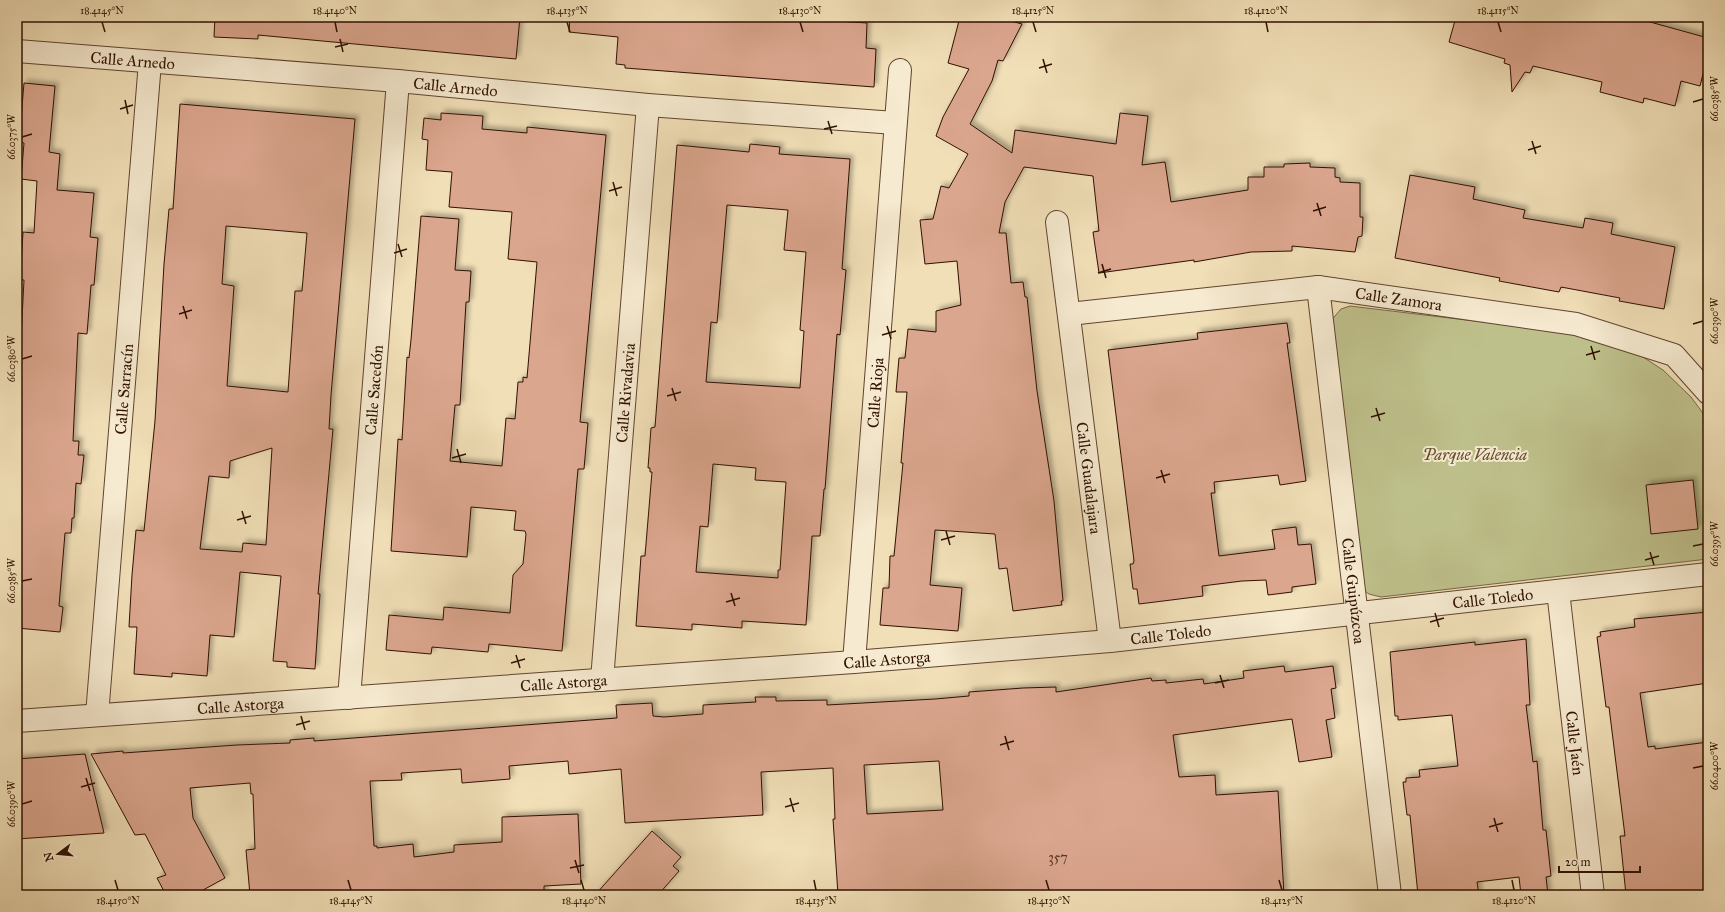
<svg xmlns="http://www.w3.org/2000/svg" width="1725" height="912" font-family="'IM FELL Great Primer',serif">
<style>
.green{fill:#bec08b;stroke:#776846}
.building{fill:#dba68e;stroke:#301101;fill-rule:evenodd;filter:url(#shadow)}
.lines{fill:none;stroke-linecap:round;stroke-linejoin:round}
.minor-casing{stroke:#60442e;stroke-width:24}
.minor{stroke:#f6ead0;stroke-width:22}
.ticks{fill:none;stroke:#301101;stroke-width:1.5}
.labels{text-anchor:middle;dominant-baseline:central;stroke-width:4;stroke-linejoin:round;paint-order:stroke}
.number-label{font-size:14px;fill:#5b3624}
.street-label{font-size:16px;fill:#301101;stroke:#f6ead0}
.park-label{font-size:16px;font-style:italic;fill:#624e31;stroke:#f6ead0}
.neatline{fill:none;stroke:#301101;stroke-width:1.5}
.ticks-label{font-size:10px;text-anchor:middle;fill:#301101}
</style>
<defs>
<filter id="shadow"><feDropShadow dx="3.5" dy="-3.5" stdDeviation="2" flood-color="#0004"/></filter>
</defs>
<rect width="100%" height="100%" fill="#f1dfb7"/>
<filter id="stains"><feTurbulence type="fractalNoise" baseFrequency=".005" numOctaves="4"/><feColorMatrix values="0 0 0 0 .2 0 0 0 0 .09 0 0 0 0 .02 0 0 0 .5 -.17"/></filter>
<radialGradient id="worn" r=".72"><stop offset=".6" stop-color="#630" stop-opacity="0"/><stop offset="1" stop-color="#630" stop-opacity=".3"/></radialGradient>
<!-- green -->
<path class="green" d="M 1350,306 L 1582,334 L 1643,357 L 1663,370 L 1691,397 L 1708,420 L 1708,559 L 1381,597 L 1369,594 L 1362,589 L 1329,323 L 1341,309 Z"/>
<!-- building -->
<path class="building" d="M 215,17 L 520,17 L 516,59 L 258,35 L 258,39 L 214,37 Z
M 570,17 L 822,17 L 822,20 L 867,23 L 866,48 L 876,49 L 874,87 L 625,68 L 625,65 L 616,64 L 618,37 L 569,32 Z
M 960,17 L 996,17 L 1022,24 L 1003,61 L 998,60 L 992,81 L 970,124 L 1012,153 L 1015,130 L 1116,144 L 1120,113 L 1148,116 L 1142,165 L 1165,162 L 1171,202 L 1248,190 L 1248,177 L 1264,177 L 1264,167 L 1284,167 L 1284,164 L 1310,163 L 1310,167 L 1335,168 L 1335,177 L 1340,178 L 1340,182 L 1360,183 L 1360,217 L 1363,217 L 1362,236 L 1358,237 L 1355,252 L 1292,246 L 1292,251 L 1251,252 L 1194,262 L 1194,260 L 1099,273 L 1093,232 L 1099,231 L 1093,176 L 1024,167 L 1005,202 L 999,233 L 1006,233 L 1011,283 L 1023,282 L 1025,297 L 1027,297 L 1037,391 L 1054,501 L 1063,601 L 1061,601 L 1062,605 L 1013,611 L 1007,568 L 999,569 L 995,534 L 935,530 L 930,585 L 962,588 L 958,631 L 880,625 L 883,588 L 889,588 L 890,556 L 894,556 L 903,463 L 901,463 L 907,392 L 896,392 L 899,358 L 905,358 L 908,329 L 936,332 L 936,311 L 961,305 L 957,261 L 925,264 L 920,220 L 933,219 L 941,186 L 949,188 L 968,154 L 936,136 L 943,117 L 969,69 L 948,63 Z
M 1456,17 L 1632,17 L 1708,38 L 1708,54 L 1700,86 L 1681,81 L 1675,106 L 1644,98 L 1643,103 L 1600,92 L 1602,82 L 1533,66 L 1530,73 L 1525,72 L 1512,92 L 1510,65 L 1504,63 L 1505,59 L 1449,42 Z
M 24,83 L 55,86 L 49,152 L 60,154 L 57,190 L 94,193 L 90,237 L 98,238 L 94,285 L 91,285 L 87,334 L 78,333 L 73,441 L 79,441 L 78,455 L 84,455 L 81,484 L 76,483 L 74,518 L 72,518 L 71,533 L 65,533 L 59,606 L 63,607 L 60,632 L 17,628 L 17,378 L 19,378 L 24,280 L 20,280 L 23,232 L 34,233 L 37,181 L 21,179 L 24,143 L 19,142 Z
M 180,104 L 355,119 L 331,395 L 329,429 L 333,429 L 318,594 L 320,594 L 315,669 L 287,667 L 287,662 L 273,661 L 281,576 L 240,572 L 234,637 L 210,635 L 207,676 L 172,673 L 172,677 L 134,674 L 137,627 L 129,627 L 132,575 L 136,530 L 144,531 L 155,421 L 164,264 L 169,209 L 173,209 ZM 226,226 L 307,233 L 302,291 L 295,291 L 288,392 L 227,386 L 234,286 L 222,284 ZM 272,448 L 266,545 L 243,543 L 242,552 L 200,549 L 209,476 L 229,478 L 230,461 Z
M 441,113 L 483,116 L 482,129 L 527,133 L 527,127 L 606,135 L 580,422 L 588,423 L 584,469 L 578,469 L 562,651 L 489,644 L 488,652 L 432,647 L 431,654 L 386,650 L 389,615 L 443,620 L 444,607 L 510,613 L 513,575 L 523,564 L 526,534 L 525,531 L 514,530 L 516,511 L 471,507 L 467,557 L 391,551 L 398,439 L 402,440 L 407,357 L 409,358 L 411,340 L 421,216 L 459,219 L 455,270 L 471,271 L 469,302 L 466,302 L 460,405 L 455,405 L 450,461 L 502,466 L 506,418 L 515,419 L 518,382 L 523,382 L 523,377 L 527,378 L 537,262 L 508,259 L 512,212 L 449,207 L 452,172 L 426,170 L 428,140 L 422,139 L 424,118 L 441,120 Z
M 750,144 L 780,147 L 779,154 L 850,159 L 842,269 L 846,270 L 840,335 L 837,334 L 825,489 L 824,489 L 820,536 L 812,536 L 806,625 L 742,621 L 742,628 L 692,624 L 692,630 L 636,626 L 641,556 L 645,556 L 652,472 L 650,472 L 650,468 L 648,468 L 651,428 L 655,427 L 677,145 L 749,152 ZM 727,205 L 788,210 L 784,250 L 806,252 L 800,330 L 804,331 L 800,388 L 706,382 L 711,322 L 717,323 ZM 713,464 L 756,468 L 755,480 L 786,482 L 780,570 L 778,570 L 778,578 L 696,572 L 700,526 L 708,527 Z
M 1410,175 L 1475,187 L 1473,199 L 1525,210 L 1523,218 L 1583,228 L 1585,218 L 1613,223 L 1611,234 L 1675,247 L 1664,309 L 1619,301 L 1620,298 L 1561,287 L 1559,292 L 1499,281 L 1500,278 L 1395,258 Z
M 1287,323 L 1290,343 L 1287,343 L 1306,481 L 1280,485 L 1278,475 L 1214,482 L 1215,493 L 1211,493 L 1219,556 L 1275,549 L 1272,530 L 1296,527 L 1298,545 L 1311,544 L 1316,584 L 1292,587 L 1292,592 L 1268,595 L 1266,580 L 1242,581 L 1202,586 L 1203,596 L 1139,604 L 1137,589 L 1133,589 L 1130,564 L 1133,564 L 1134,561 L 1108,350 L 1198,339 L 1197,333 Z
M 1693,480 L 1698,529 L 1651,534 L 1646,485 Z
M 1708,612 L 1708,683 L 1640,693 L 1648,747 L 1655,746 L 1655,749 L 1708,742 L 1708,895 L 1626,895 L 1620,836 L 1625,836 L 1609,707 L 1606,707 L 1597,637 L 1601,636 L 1600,632 L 1635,627 L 1634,619 Z
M 1526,639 L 1530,705 L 1526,705 L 1533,762 L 1537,761 L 1543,830 L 1546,830 L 1551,876 L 1546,877 L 1548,895 L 1521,895 L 1519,877 L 1477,882 L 1479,895 L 1418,895 L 1410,815 L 1407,815 L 1403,782 L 1406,782 L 1406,778 L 1420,777 L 1419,770 L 1458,766 L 1452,715 L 1398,720 L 1398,716 L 1395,716 L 1390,652 L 1475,642 L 1475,645 Z
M 1284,666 L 1285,672 L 1333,666 L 1336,688 L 1331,689 L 1335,718 L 1326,720 L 1332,757 L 1299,762 L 1292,719 L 1173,735 L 1179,777 L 1215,775 L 1216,795 L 1278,791 L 1284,895 L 838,895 L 833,819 L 835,819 L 833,768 L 761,772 L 763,815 L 625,823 L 621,769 L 569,774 L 568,761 L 509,766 L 510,779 L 462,783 L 461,769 L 401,773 L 402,780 L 370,781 L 374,846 L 377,846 L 377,848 L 413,844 L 414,857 L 454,852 L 454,845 L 502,842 L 502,817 L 578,814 L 581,884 L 544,886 L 544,895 L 250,895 L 246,850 L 255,849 L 253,794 L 251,794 L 250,783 L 190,788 L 193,818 L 225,878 L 194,895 L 166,895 L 157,878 L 166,875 L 145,834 L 135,835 L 91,754 L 123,751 L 123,753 L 237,745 L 290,743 L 290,740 L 314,738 L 314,741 L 617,718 L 616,705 L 652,703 L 653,716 L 664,717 L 703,714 L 703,705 L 756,702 L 755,697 L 776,697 L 776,701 L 827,700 L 827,705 L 935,699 L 969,696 L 969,692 L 1023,688 L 1056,687 L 1056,692 L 1151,678 L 1152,681 L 1166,680 L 1166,683 L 1203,679 L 1204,684 L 1244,678 L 1243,671 ZM 939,761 L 943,810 L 867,814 L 864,765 Z
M 85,754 L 104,833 L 17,839 L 17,759 Z
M 652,831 L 681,857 L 673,866 L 679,871 L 658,895 L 595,895 Z"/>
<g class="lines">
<defs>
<g id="minor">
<path id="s1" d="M 17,51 L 398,81 L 648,105 L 895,123"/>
<path id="s2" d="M 1057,222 L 1110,641"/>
<path id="s3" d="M 1318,287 L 1390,895"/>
<path id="s4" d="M 1069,314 L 1318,287 L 1576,324 L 1674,355 L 1708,393"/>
<path id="s5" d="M 1558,591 L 1593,895"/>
<path id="s6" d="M 854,662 L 900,70"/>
<path id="s7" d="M 602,680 L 648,105"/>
<path id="s8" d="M 349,698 L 398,81"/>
<path id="s9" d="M 97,715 L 150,62"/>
<path id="s10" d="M 17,721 L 854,662 L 1110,641 L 1708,574"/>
</g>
</defs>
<!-- minor casing -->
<use href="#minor" class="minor-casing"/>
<!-- minor -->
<use href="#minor" class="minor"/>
</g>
<!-- ticks -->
<path class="ticks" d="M 102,22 L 105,32M 335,22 L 337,32M 567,22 L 570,32M 800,22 L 803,32M 1033,22 L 1036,32M 1266,22 L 1268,32M 1498,22 L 1501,32M 340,39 L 343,52M 335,47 L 348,44M 1043,59 L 1047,73M 1039,68 L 1052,64M 125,100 L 128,114M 1693,102 L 1703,99M 120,109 L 133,105M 828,121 L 832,134M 824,129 L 837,126M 22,137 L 32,134M 1532,141 L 1536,154M 1528,150 L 1541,146M 613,182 L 617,196M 609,191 L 622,187M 1317,203 L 1321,216M 1313,211 L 1326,207M 398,244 L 402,257M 394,253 L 407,249M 1102,264 L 1106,278M 1098,273 L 1111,269M 183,306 L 187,319M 179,314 L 192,310M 1693,324 L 1703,321M 887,326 L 891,339M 882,335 L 896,331M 1591,346 L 1595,360M 1586,355 L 1600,351M 22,359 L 32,356M 672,388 L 676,401M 667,396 L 681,392M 1376,408 L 1380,421M 1371,417 L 1385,413M 457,449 L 461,463M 452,458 L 466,454M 1161,470 L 1165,483M 1156,478 L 1170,474M 242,511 L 246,524M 237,520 L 251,516M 946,531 L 950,545M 941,540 L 955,536M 1693,546 L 1703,544M 1650,552 L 1654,565M 1645,560 L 1659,556M 22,581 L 32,579M 731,593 L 735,606M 726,602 L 740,598M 1435,613 L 1439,627M 1430,622 L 1444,618M 516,655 L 520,668M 511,663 L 525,659M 1220,675 L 1224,688M 1215,683 L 1229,680M 301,716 L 305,730M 296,725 L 310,721M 1005,736 L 1009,750M 1000,745 L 1014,741M 1693,768 L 1703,766M 86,778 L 90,791M 81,787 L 95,783M 790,798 L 794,812M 22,804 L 32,801M 785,807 L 799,803M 1494,818 L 1498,832M 1489,827 L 1503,823M 575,860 L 579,873M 570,868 L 584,865M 115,880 L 118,890M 348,880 L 351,890M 581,880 L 584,890M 814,880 L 816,890M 1046,880 L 1049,890M 1279,880 L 1282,890M 1512,880 L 1514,890"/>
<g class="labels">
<!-- number labels -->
<g class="number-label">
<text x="1058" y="857">357</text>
</g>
<!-- street labels -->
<g class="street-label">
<text stroke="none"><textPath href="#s1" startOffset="116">Calle Arnedo</textPath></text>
<text stroke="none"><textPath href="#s1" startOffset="440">Calle Arnedo</textPath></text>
<text stroke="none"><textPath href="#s4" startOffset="332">Calle Zamora</textPath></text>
<text stroke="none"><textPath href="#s9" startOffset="327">Calle Sarracín</textPath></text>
<text stroke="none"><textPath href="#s8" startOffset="309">Calle Sacedón</textPath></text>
<text stroke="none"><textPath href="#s7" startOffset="288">Calle Rivadavia</textPath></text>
<text stroke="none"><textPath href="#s6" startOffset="270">Calle Rioja</textPath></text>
<text stroke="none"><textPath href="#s2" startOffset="258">Calle Guadalajara</textPath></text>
<text stroke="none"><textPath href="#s3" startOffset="306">Calle Guipúzcoa</textPath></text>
<text stroke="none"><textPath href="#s10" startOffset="1481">Calle Toledo</textPath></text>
<text stroke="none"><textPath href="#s10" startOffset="1157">Calle Toledo</textPath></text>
<text stroke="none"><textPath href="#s10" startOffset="872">Calle Astorga</textPath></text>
<text stroke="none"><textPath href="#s10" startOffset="548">Calle Astorga</textPath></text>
<text stroke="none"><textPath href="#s10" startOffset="224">Calle Astorga</textPath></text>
<text stroke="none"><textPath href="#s5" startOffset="153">Calle Jaén</textPath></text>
</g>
<!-- park labels -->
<g class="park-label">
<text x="1475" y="454">Parque Valencia</text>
</g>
</g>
<!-- margin -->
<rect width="1725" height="912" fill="none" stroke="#f1dfb7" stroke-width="44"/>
<!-- north arrow -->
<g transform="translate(58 854) rotate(254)" stroke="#f6ead0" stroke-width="3" paint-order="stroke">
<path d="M0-3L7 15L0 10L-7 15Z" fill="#301101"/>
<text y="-6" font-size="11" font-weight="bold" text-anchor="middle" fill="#301101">N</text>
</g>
<!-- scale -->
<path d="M1559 866v6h81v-6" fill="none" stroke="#301101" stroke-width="2"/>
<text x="1565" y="866" font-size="12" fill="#301101" stroke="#f6ead0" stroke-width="3" paint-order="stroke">20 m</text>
<rect x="22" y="22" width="1681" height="868" class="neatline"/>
<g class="ticks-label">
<text x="102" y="14">18.4145°N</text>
<text x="335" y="14">18.4140°N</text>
<text x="567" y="14">18.4135°N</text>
<text x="800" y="14">18.4130°N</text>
<text x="1033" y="14">18.4125°N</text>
<text x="1266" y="14">18.4120°N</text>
<text x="1498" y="14">18.4115°N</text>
<text transform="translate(1714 99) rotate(-90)" y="4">66.0385°W</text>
<text transform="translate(11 137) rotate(-90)" y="4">66.0375°W</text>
<text transform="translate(1714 321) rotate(-90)" y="4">66.0390°W</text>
<text transform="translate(11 359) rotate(-90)" y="4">66.0380°W</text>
<text transform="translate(1714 544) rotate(-90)" y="4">66.0395°W</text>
<text transform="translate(11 581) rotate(-90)" y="4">66.0385°W</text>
<text transform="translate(1714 766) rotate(-90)" y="4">66.0400°W</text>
<text transform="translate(11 804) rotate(-90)" y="4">66.0390°W</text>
<text x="118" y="904">18.4150°N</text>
<text x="351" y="904">18.4145°N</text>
<text x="584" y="904">18.4140°N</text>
<text x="816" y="904">18.4135°N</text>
<text x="1049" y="904">18.4130°N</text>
<text x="1282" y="904">18.4125°N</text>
<text x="1514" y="904">18.4120°N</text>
</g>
<rect width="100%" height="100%" filter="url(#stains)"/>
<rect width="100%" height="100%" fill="url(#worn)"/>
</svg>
